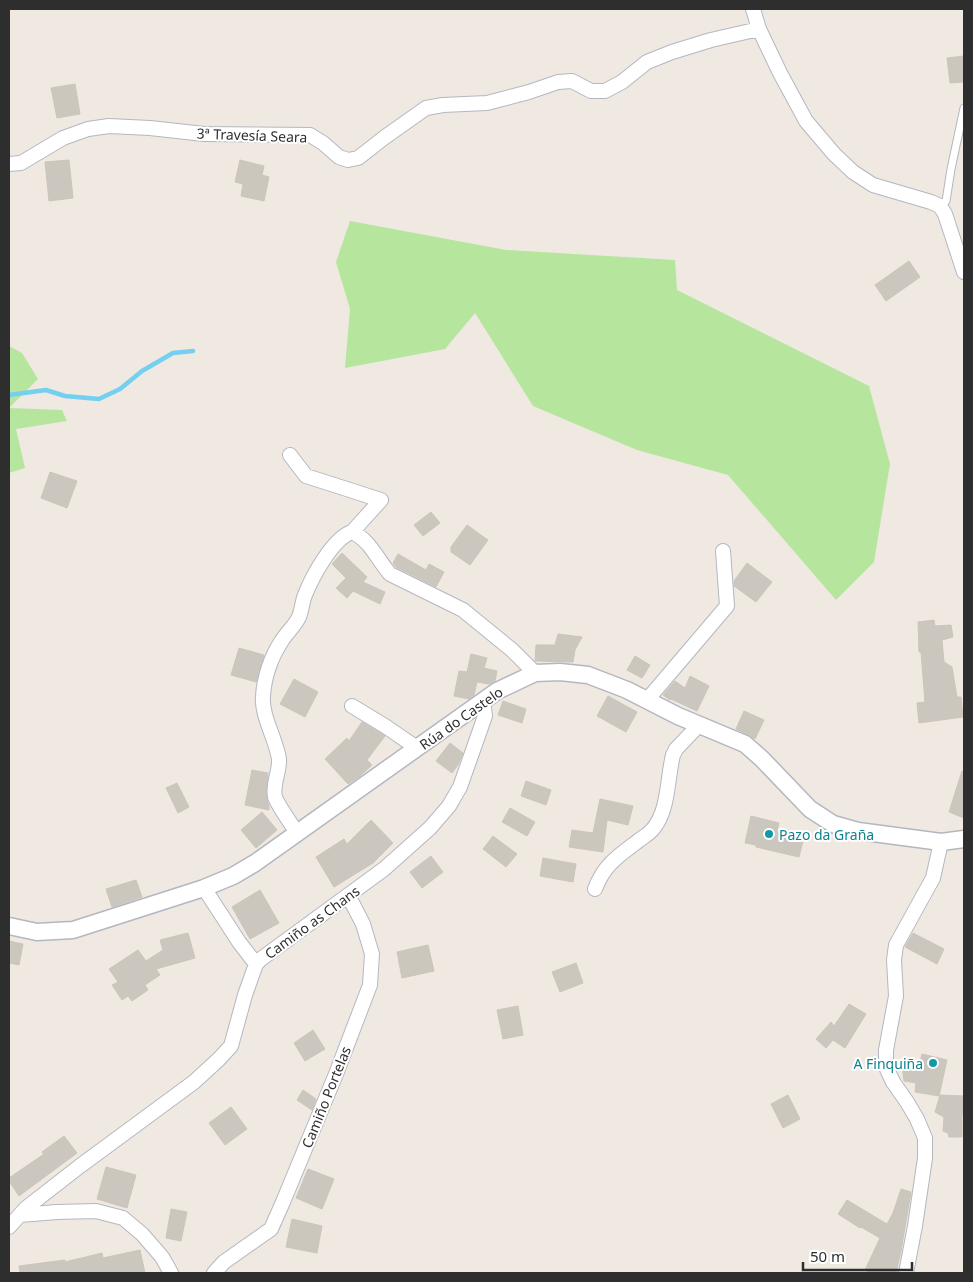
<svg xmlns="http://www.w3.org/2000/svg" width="973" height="1282" font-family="'Noto Sans',sans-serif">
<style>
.green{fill:#b6e59e}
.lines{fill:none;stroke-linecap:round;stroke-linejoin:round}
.stream{stroke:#75cff0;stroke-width:4.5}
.building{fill:#cbc7bf;stroke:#cbc5ba}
.service-casing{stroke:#b4b7c1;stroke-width:9}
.minor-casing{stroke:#b4b7c1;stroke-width:16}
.tertiary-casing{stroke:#b4b7c1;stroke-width:19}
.service{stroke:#fff;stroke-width:7}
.minor{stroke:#fff;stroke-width:14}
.tertiary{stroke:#fff;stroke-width:16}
.culture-dot{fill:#0f9aa8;stroke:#fff;stroke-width:2}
.labels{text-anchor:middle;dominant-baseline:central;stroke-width:4;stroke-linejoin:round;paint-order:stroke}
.street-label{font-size:14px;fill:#2e2e2e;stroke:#fff}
.culture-label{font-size:14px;fill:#0d838f;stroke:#fff;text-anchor:start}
</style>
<rect width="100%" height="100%" fill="#efe9e1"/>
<!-- green -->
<path class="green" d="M 350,221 L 506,250 L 675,260 L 677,290 L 869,386 L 890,464 L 874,562 L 836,600 L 728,475 L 637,450 L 533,406 L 475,313 L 445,349 L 345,368 L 350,309 L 336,262 Z
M 9,346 L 22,353 L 38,379 L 9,408 Z
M 9,408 L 62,410 L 67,421 L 16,429 L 25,468 L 9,473 Z"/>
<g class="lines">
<!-- stream -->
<path class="stream" d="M 9,395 L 46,390 L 65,396 L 99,399 L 120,389 L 142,371 L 173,353 L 193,351"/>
</g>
<!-- building -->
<path class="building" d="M 964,56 L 964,82 L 950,83 L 947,58 Z
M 75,84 L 80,114 L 57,118 L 51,88 Z
M 69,160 L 73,198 L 49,201 L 45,162 Z
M 240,160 L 264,166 L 262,175 L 269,177 L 264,201 L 241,196 L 243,184 L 235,182 Z
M 909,261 L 920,277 L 886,301 L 875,285 Z
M 50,472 L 77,481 L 67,508 L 41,498 Z
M 431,512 L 440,523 L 423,536 L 414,525 Z
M 467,525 L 488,540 L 470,565 L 451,552 L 451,547 Z
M 342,553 L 367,577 L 363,582 L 385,592 L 380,604 L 353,591 L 347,598 L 336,588 L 346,578 L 332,564 Z
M 398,554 L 426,570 L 429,564 L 444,572 L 436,587 L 396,567 L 393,563 Z
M 747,563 L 772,582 L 756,602 L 734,586 L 734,581 Z
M 934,620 L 935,626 L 951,625 L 953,637 L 942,640 L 944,662 L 952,667 L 957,697 L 961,697 L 963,717 L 919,723 L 917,703 L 925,702 L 921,652 L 919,652 L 918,622 Z
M 558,634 L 582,637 L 575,650 L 573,662 L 535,661 L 536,645 L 555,645 Z
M 239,648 L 264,655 L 256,682 L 231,675 Z
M 471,654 L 487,658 L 484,668 L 497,671 L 495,681 L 489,684 L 477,682 L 474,695 L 469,699 L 454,696 L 459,671 L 467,672 Z
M 635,656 L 650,665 L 642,678 L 627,670 Z
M 690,676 L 709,686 L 697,711 L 671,699 L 670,700 L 663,695 L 675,681 L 685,688 Z
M 294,679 L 318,692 L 305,717 L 280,704 Z
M 608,696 L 637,712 L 626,732 L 597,716 Z
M 503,701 L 526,709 L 522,723 L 498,715 Z
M 744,711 L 764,720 L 755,739 L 749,735 L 736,729 Z
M 362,722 L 385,736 L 367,760 L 372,765 L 360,776 L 348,784 L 325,759 L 347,738 L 349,741 Z
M 450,743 L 463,753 L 458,765 L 452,773 L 436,761 Z
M 252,770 L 268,773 L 266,792 L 267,800 L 269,806 L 269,810 L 245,805 Z
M 962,771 L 964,772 L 964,818 L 949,812 Z
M 526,781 L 551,790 L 546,805 L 521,796 Z
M 177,783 L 189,807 L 178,813 L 166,788 Z
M 600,799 L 633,806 L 628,825 L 607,820 L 603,852 L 569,847 L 572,830 L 593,833 Z
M 510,808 L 535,822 L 527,836 L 502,822 Z
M 262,812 L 277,830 L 256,848 L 241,830 Z
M 751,816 L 779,823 L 777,831 L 804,837 L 799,857 L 756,847 L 756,845 L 745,843 Z
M 371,820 L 393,843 L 373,863 L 334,887 L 316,857 L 344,839 L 347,844 Z
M 493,836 L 517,854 L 506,867 L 483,849 Z
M 431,856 L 443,872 L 422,888 L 410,872 Z
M 543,858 L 576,864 L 573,882 L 540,876 Z
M 136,880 L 142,897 L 112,907 L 106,889 Z
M 260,890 L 279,923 L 250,939 L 232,907 Z
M 188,933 L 195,958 L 156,969 L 160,975 L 145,985 L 148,990 L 132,1001 L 128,996 L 122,1000 L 112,985 L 118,982 L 109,969 L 138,950 L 146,961 L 163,950 L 160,940 Z
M 913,933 L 944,949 L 937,964 L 905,947 Z
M 9,941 L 23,944 L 19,965 L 9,963 Z
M 428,945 L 434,971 L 402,978 L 397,952 Z
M 576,963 L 583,983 L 560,992 L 552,972 Z
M 849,1004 L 866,1014 L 845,1048 L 833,1040 L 826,1048 L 816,1039 L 831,1022 L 834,1026 Z
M 518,1006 L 523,1035 L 503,1039 L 497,1010 Z
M 313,1030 L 325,1049 L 305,1061 L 294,1043 Z
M 922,1054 L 947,1060 L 939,1096 L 915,1092 L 916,1083 L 904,1081 L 902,1065 L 919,1066 Z
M 303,1090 L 316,1099 L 312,1110 L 297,1100 Z
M 788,1095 L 800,1119 L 783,1128 L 771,1104 Z
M 940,1095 L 964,1096 L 964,1114 L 962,1115 L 962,1137 L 949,1137 L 948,1133 L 943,1131 L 944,1117 L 935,1112 Z
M 231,1107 L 247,1129 L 225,1145 L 209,1123 Z
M 64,1136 L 77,1153 L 19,1196 L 9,1181 L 9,1178 L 44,1154 L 42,1152 Z
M 106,1167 L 136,1175 L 127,1208 L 97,1199 Z
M 308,1169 L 334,1179 L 322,1209 L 296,1198 Z
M 901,1189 L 911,1192 L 901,1251 L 896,1273 L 871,1273 L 865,1270 L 880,1238 L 861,1227 L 860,1228 L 838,1214 L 847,1200 L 887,1224 L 893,1213 Z
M 171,1209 L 187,1212 L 181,1241 L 166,1238 Z
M 292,1219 L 322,1226 L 317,1253 L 286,1247 Z
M 140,1250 L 145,1273 L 20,1273 L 19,1266 L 65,1260 L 65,1262 L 102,1253 L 103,1258 Z"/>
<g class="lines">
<defs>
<path id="service" d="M 940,206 L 946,201 L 951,169 L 964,108"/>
<path id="minor" d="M 753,9 L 759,29 L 780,73 L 806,121 L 834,154 L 853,172 L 873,185 L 931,202 L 940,206 L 945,214 L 964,272
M 9,164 L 21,163 L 63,138 L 88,129 L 109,126 L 150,128 L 204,134 L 310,135 L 323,143 L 339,157 L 348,160 L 358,158 L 385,137 L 426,108 L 443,105 L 487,103 L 529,92 L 558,82 L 572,81 L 591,91 L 605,91 L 622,82 L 647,62 L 672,52 L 711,40 L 759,29
M 290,455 L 306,476 L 381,500 L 352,532
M 647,700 L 727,606 L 723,551
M 352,706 L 385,726 L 417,748
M 297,833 C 292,825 277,804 275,797 C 272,785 280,771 279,759 C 276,739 261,715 263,696 C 264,678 271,657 281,642 C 286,633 295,626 299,617 C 302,610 302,602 305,595 C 312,577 333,538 352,532 C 370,540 377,559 390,574 L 463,610 L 512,650 L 535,673
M 204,888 L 239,942 L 256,964
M 595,889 C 604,865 618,856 638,841 C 643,837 649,834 653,829 C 669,810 667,779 673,755 L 676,749 L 699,725
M 20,1215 L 57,1212 L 96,1211 L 123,1218 L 142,1234 L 162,1257 L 171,1273
M 9,1227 L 26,1208 L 80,1166 L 194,1082 L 219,1059 L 231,1046 L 245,995 L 256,964 L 261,959 L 384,869 L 430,828 L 449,806 L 460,787 L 485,716 L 483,701
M 214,1273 L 224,1262 L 271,1229 L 283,1202 L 336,1074 L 370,985 L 372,954 L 363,924 L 348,895
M 906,1273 L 915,1226 L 925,1158 L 925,1138 L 917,1119 L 907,1102 L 893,1082 L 886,1067 L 886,1050 L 896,996 L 894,960 L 896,945 L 933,878 L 941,842"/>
<path id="tertiary" d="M 9,926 L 37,932 L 73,930 L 204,888 L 233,876 L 255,863 L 497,691 L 535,673 L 560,672 L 588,675 L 627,690 L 678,716 L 745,744 L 762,759 L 810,809 L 833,824 L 858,831 L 941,842 L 964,839"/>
</defs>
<!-- service casing -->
<use href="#service" class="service-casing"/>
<!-- minor casing -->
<use href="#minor" class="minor-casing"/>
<!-- tertiary casing -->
<use href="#tertiary" class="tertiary-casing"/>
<!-- service -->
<use href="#service" class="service"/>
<!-- minor -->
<use href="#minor" class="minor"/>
<!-- tertiary -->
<use href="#tertiary" class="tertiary"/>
</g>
<!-- markers -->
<g class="culture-dot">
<circle cx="769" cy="834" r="5"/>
<circle cx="933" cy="1063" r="5"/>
</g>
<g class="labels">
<!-- street labels -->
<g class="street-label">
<text transform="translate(252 135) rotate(2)">3ª Travesía Seara</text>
<text transform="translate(461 718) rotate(-35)">Rúa do Castelo</text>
<text transform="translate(312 922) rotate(-36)">Camiño as Chans</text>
<text transform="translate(326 1097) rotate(-68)">Camiño Portelas</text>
</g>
<!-- culture labels -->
<g class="culture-label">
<text x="779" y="834">Pazo da Graña</text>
<text x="923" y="1063" text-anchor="end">A Finquiña</text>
</g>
</g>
<!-- border -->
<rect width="973" height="1282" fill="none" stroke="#2e2e2e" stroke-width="20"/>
<!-- scale -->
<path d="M803 1262v8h109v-8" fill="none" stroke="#2e2e2e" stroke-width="2.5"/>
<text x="810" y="1262" font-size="15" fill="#2e2e2e" stroke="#ffffff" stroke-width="4" paint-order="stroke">50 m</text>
</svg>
